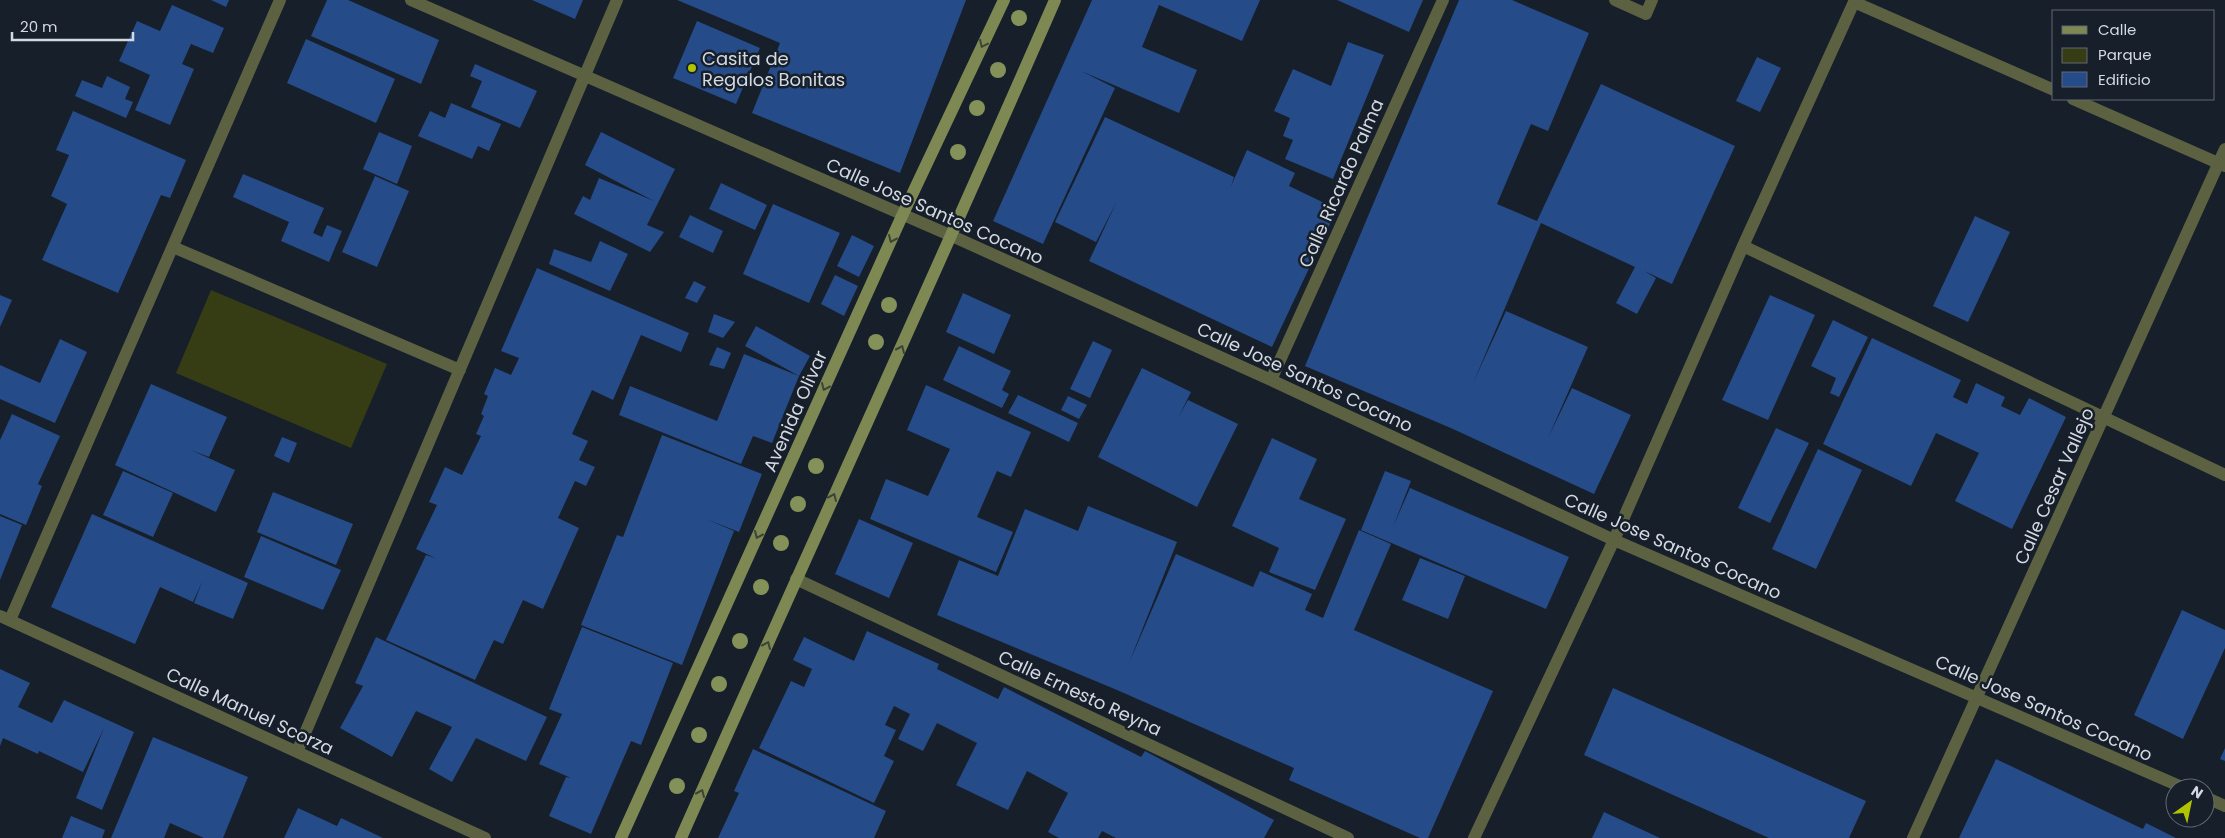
<svg xmlns="http://www.w3.org/2000/svg" width="2225" height="838" font-family="Poppins,sans-serif">
<style>
.green{fill:#363c14}
.building{fill:#254b89}
.lines{fill:none;stroke-linecap:round;stroke-linejoin:round}
.street{stroke:#5b6141;stroke-width:12}
.secondary{stroke:#7e8852;stroke-width:12}
.tree{fill:#849158}
.oneway{stroke:#3b4438}
.poi-dot{fill:#b0c500;stroke:#171f2a;stroke-width:2}
.labels{text-anchor:middle;dominant-baseline:central;stroke-width:5;stroke-linejoin:round;paint-order:stroke}
.poi-label{font-size:18px;fill:#d3d9e1;stroke:#171f2a;text-anchor:start}
.street-label{font-size:18px;fill:#d3d9e1;stroke:#171f2a}
</style>
<rect width="100%" height="100%" fill="#171f2a"/>
<!-- green -->
<path class="green" d="M 211,290 L 387,364 L 351,448 L 176,373 Z"/>
<!-- building -->
<path class="building" d="M 211,0 L 229,0 L 226,7 Z
M 327,0 L 348,0 L 439,40 L 421,84 L 311,36 Z
M 532,0 L 583,0 L 575,19 Z
M 677,0 L 966,0 L 900,173 L 752,113 L 780,43 Z
M 1092,0 L 1260,0 L 1242,41 L 1159,5 L 1142,47 L 1197,70 L 1179,113 L 1081,71 L 1115,88 L 1043,244 L 993,221 Z
M 1337,0 L 1423,0 L 1409,32 Z
M 1459,0 L 1512,0 L 1589,33 L 1548,131 L 1531,124 L 1497,204 L 1537,221 L 1601,84 L 1735,146 L 1672,284 L 1644,271 L 1656,278 L 1637,314 L 1616,303 L 1635,267 L 1541,223 L 1474,381 L 1506,311 L 1588,347 L 1548,438 L 1572,388 L 1631,415 L 1594,494 L 1453,429 L 1305,366 Z
M 172,5 L 224,28 L 213,53 L 191,44 L 182,64 L 194,69 L 170,125 L 135,110 L 150,75 L 119,61 L 137,21 L 160,31 Z
M 697,21 L 760,48 L 736,104 L 673,78 Z
M 306,39 L 395,79 L 376,123 L 287,83 Z
M 1348,42 L 1384,55 L 1333,179 L 1285,159 L 1293,140 L 1283,136 L 1290,118 L 1274,111 L 1293,69 L 1331,86 Z
M 1757,57 L 1781,68 L 1760,112 L 1736,101 Z
M 475,64 L 537,91 L 520,128 L 471,107 L 482,81 L 470,76 Z
M 107,76 L 130,87 L 125,99 L 133,102 L 126,118 L 75,96 L 82,80 L 102,88 Z
M 451,103 L 501,124 L 489,151 L 478,146 L 472,159 L 418,136 L 430,111 L 445,118 Z
M 73,111 L 186,160 L 170,198 L 161,195 L 118,293 L 42,260 L 67,204 L 51,196 L 69,155 L 56,150 Z
M 1105,117 L 1234,177 L 1231,186 L 1247,150 L 1295,173 L 1289,186 L 1337,209 L 1272,347 L 1089,261 L 1116,203 L 1096,242 L 1055,222 Z
M 379,132 L 412,146 L 397,184 L 363,169 Z
M 601,132 L 675,169 L 647,225 L 664,232 L 650,252 L 574,214 L 583,196 L 590,200 L 599,178 L 654,201 L 585,165 Z
M 243,174 L 324,208 L 313,233 L 322,237 L 327,225 L 342,231 L 329,262 L 281,241 L 289,222 L 233,197 Z
M 375,176 L 409,191 L 377,267 L 342,252 Z
M 721,183 L 767,205 L 755,230 L 709,209 Z
M 773,204 L 840,233 L 809,303 L 743,274 Z
M 690,215 L 723,231 L 713,253 L 679,237 Z
M 1975,216 L 2010,232 L 1968,322 L 1933,306 Z
M 852,235 L 874,246 L 859,277 L 837,266 Z
M 600,241 L 628,254 L 610,291 L 549,264 L 554,249 L 591,262 Z
M 537,268 L 689,333 L 681,352 L 641,335 L 613,400 L 592,390 L 572,434 L 588,441 L 579,460 L 595,467 L 586,486 L 575,481 L 558,518 L 579,528 L 543,609 L 523,600 L 503,644 L 494,640 L 475,680 L 386,640 L 426,555 L 435,558 L 416,549 L 437,505 L 429,502 L 445,467 L 462,475 L 481,436 L 476,434 L 484,416 L 481,414 L 488,396 L 484,394 L 495,368 L 511,375 L 519,358 L 501,351 Z
M 835,275 L 858,286 L 844,316 L 821,304 Z
M 694,281 L 706,287 L 697,303 L 685,298 Z
M 963,293 L 1011,315 L 994,354 L 946,332 Z
M 0,295 L 12,300 L 0,327 Z
M 1770,295 L 1815,315 L 1768,420 L 1722,400 Z
M 714,314 L 735,322 L 723,338 L 708,332 Z
M 1833,320 L 1868,337 L 1839,397 L 1830,393 L 1836,378 L 1811,366 Z
M 756,326 L 810,356 L 799,376 L 772,443 L 753,436 L 741,464 L 619,415 L 630,386 L 717,421 L 744,354 L 799,376 L 745,346 Z
M 1872,338 L 1961,380 L 1953,397 L 1967,404 L 1976,383 L 2005,397 L 2001,406 L 2020,415 L 2029,398 L 2066,417 L 2012,529 L 1955,501 L 1979,453 L 1936,433 L 1911,486 L 1823,444 Z
M 60,339 L 87,352 L 55,423 L 0,399 L 0,365 L 40,383 Z
M 1093,341 L 1112,350 L 1090,398 L 1070,389 Z
M 959,346 L 1011,371 L 1002,390 L 1009,394 L 1002,408 L 943,380 Z
M 717,347 L 731,353 L 724,369 L 709,365 Z
M 1142,368 L 1191,392 L 1179,416 L 1188,400 L 1238,424 L 1197,507 L 1098,457 Z
M 151,384 L 227,417 L 209,457 L 191,450 L 235,470 L 216,512 L 115,465 Z
M 926,385 L 1031,432 L 1011,477 L 997,471 L 977,517 L 1013,532 L 996,572 L 870,519 L 886,479 L 928,496 L 950,449 L 907,430 Z
M 1018,395 L 1078,423 L 1069,442 L 1008,413 Z
M 1068,396 L 1087,405 L 1079,419 L 1061,410 Z
M 12,414 L 60,436 L 38,484 L 42,486 L 26,525 L 0,514 L 0,440 Z
M 1776,428 L 1809,443 L 1770,523 L 1738,508 Z
M 662,435 L 762,474 L 739,532 L 706,519 L 734,531 L 682,665 L 581,625 L 617,535 L 623,537 Z
M 282,437 L 297,443 L 289,463 L 274,456 Z
M 1272,438 L 1317,459 L 1299,499 L 1346,519 L 1315,590 L 1269,572 L 1279,548 L 1232,526 Z
M 1818,449 L 1862,470 L 1816,569 L 1772,549 Z
M 123,471 L 173,493 L 153,537 L 103,515 Z
M 1385,471 L 1411,481 L 1393,527 L 1410,488 L 1569,557 L 1546,609 L 1361,530 Z
M 273,492 L 353,524 L 336,565 L 257,532 Z
M 1088,506 L 1177,542 L 1129,663 L 1176,554 L 1253,587 L 1260,571 L 1312,594 L 1305,610 L 1323,618 L 1359,530 L 1391,544 L 1354,630 L 1493,691 L 1428,838 L 1420,838 L 1289,780 L 1294,768 L 1117,690 L 937,615 L 959,560 L 998,576 L 1025,509 L 1078,531 Z
M 92,514 L 248,583 L 233,619 L 194,603 L 202,582 L 193,602 L 160,587 L 135,644 L 51,607 Z
M 0,516 L 22,525 L 0,580 Z
M 859,519 L 913,543 L 889,598 L 835,574 Z
M 261,536 L 341,570 L 323,610 L 244,577 Z
M 1420,558 L 1465,576 L 1448,619 L 1402,600 Z
M 2182,610 L 2225,630 L 2225,648 L 2183,739 L 2134,715 Z
M 582,627 L 673,663 L 641,745 L 631,741 L 591,834 L 549,816 L 566,777 L 571,778 L 539,764 L 562,714 L 549,709 Z
M 867,631 L 939,664 L 937,669 L 998,699 L 1004,687 L 1141,757 L 1145,751 L 1274,820 L 1264,838 L 1116,838 L 1102,831 L 1098,838 L 1059,838 L 1048,832 L 1068,793 L 1027,771 L 1008,810 L 956,785 L 977,743 L 937,723 L 923,751 L 898,739 L 910,714 L 894,706 L 885,725 L 896,730 L 884,756 L 894,761 L 874,803 L 759,748 L 791,681 L 804,687 L 812,669 L 793,660 L 804,637 L 854,661 Z
M 376,637 L 547,717 L 526,761 L 476,738 L 452,782 L 429,769 L 452,727 L 416,711 L 392,757 L 340,728 L 363,686 L 355,683 Z
M 0,669 L 30,683 L 18,707 L 52,723 L 64,700 L 134,732 L 102,810 L 76,798 L 104,728 L 83,772 L 39,751 L 38,754 L 3,738 L 0,746 Z
M 1613,688 L 1866,801 L 1849,838 L 1769,838 L 1584,755 Z
M 153,737 L 248,777 L 223,838 L 204,838 L 170,823 L 164,838 L 111,838 Z
M 2225,748 L 2225,761 L 2220,759 Z
M 753,749 L 886,811 L 874,838 L 718,838 L 739,793 L 734,791 Z
M 1996,759 L 2143,829 L 2146,823 L 2176,838 L 1959,838 Z
M 298,808 L 337,826 L 341,818 L 383,838 L 284,838 Z
M 1604,812 L 1660,838 L 1592,838 Z
M 71,816 L 105,830 L 102,838 L 62,838 Z"/>
<g class="lines">
<!-- street -->
<path class="street" d="M 411,0 L 952,236 L 1271,380 L 1614,540 L 2184,788
M 1615,0 L 1646,14 L 1652,0
M 2073,99 L 2225,166
M 1743,246 L 2225,475
M 173,247 L 460,370
M 1271,380 L 1443,0
M 796,579 L 1348,838
M 0,616 L 485,838
M 10,620 L 280,0
M 297,752 L 617,0
M 2205,797 L 2225,806
M 1474,838 L 1614,540 L 1743,246 L 1854,2 L 2054,90
M 1913,838 L 2225,149"/>
<!-- secondary -->
<path class="secondary" d="M 621,838 L 902,216 L 1004,0
M 681,838 C 805,558 933,280 1055,0"/>
</g>
<!-- trees -->
<g class="tree">
<circle cx="1019" cy="18" r="8"/>
<circle cx="998" cy="70" r="8"/>
<circle cx="977" cy="108" r="8"/>
<circle cx="958" cy="152" r="8"/>
<circle cx="889" cy="305" r="8"/>
<circle cx="876" cy="342" r="8"/>
<circle cx="816" cy="466" r="8"/>
<circle cx="798" cy="504" r="8"/>
<circle cx="781" cy="543" r="8"/>
<circle cx="761" cy="587" r="8"/>
<circle cx="740" cy="641" r="8"/>
<circle cx="719" cy="684" r="8"/>
<circle cx="699" cy="735" r="8"/>
<circle cx="677" cy="786" r="8"/>
</g>
<!-- one-way arrows -->
<defs><path id="oneway-chevron" d="M-2-3.5L2.5 0L-2 3.5" fill="none" stroke-width="1.6" stroke-linecap="round" stroke-linejoin="round" transform="scale(1.25)"/></defs>
<g class="oneway">
<use href="#oneway-chevron" transform="translate(983 44) rotate(115)"/>
<use href="#oneway-chevron" transform="translate(892 239) rotate(114)"/>
<use href="#oneway-chevron" transform="translate(901 349) rotate(-66)"/>
<use href="#oneway-chevron" transform="translate(825 387) rotate(114)"/>
<use href="#oneway-chevron" transform="translate(833 497) rotate(-66)"/>
<use href="#oneway-chevron" transform="translate(758 535) rotate(114)"/>
<use href="#oneway-chevron" transform="translate(767 645) rotate(-66)"/>
<use href="#oneway-chevron" transform="translate(701 793) rotate(-66)"/>
</g>
<!-- markers -->
<circle class="poi-dot" cx="692" cy="68" r="5"/>
<g class="labels">
<!-- poi labels -->
<g class="poi-label">
<text x="702" y="58">Casita de<tspan x="702" dy="21">Regalos Bonitas</tspan></text>
</g>
<!-- street labels -->
<g class="street-label">
<text transform="translate(1341 183) rotate(-66)">Calle Ricardo Palma</text>
<text transform="translate(935 211) rotate(24)">Calle Jose Santos Cocano</text>
<text transform="translate(1305 377) rotate(25)">Calle Jose Santos Cocano</text>
<text transform="translate(795 411) rotate(-66)">Avenida Olivar</text>
<text transform="translate(2054 486) rotate(-66)">Calle Cesar Vallejo</text>
<text transform="translate(1673 546) rotate(24)">Calle Jose Santos Cocano</text>
<text transform="translate(1080 693) rotate(25)">Calle Ernesto Reyna</text>
<text transform="translate(2044 708) rotate(24)">Calle Jose Santos Cocano</text>
<text transform="translate(250 711) rotate(25)">Calle Manuel Scorza</text>
</g>
</g>
<!-- legend -->
<rect x="2052" y="10" width="162" height="90" fill="#171f2a" stroke="#626973"/>
<rect x="2062" y="26" width="25" height="8" fill="#7e8852" stroke="#626973"/>
<text x="2098" y="35" font-size="15" fill="#d3d9e1">Calle</text>
<rect x="2062" y="48" width="25" height="15" fill="#363c14" stroke="#626973"/>
<text x="2098" y="60" font-size="15" fill="#d3d9e1">Parque</text>
<rect x="2062" y="72" width="25" height="15" fill="#254b89" stroke="#626973"/>
<text x="2098" y="85" font-size="15" fill="#d3d9e1">Edificio</text>
<!-- north arrow -->
<g transform="translate(2190 803) rotate(33)"><circle r="24" fill="#171f2a" stroke="#626973"/>
<path d="M0-4L9 19L0 12L-9 19Z" fill="#b0c500"/>
<text y="-8" font-size="14" font-weight="bold" text-anchor="middle" fill="#d3d9e1">N</text>
</g>
<!-- scale -->
<path d="M12 32v8h121v-8" fill="none" stroke="#d3d9e1" stroke-width="2.5"/>
<text x="20" y="32" font-size="15" fill="#d3d9e1" stroke="#171f2a" stroke-width="4" paint-order="stroke">20 m</text>
</svg>
